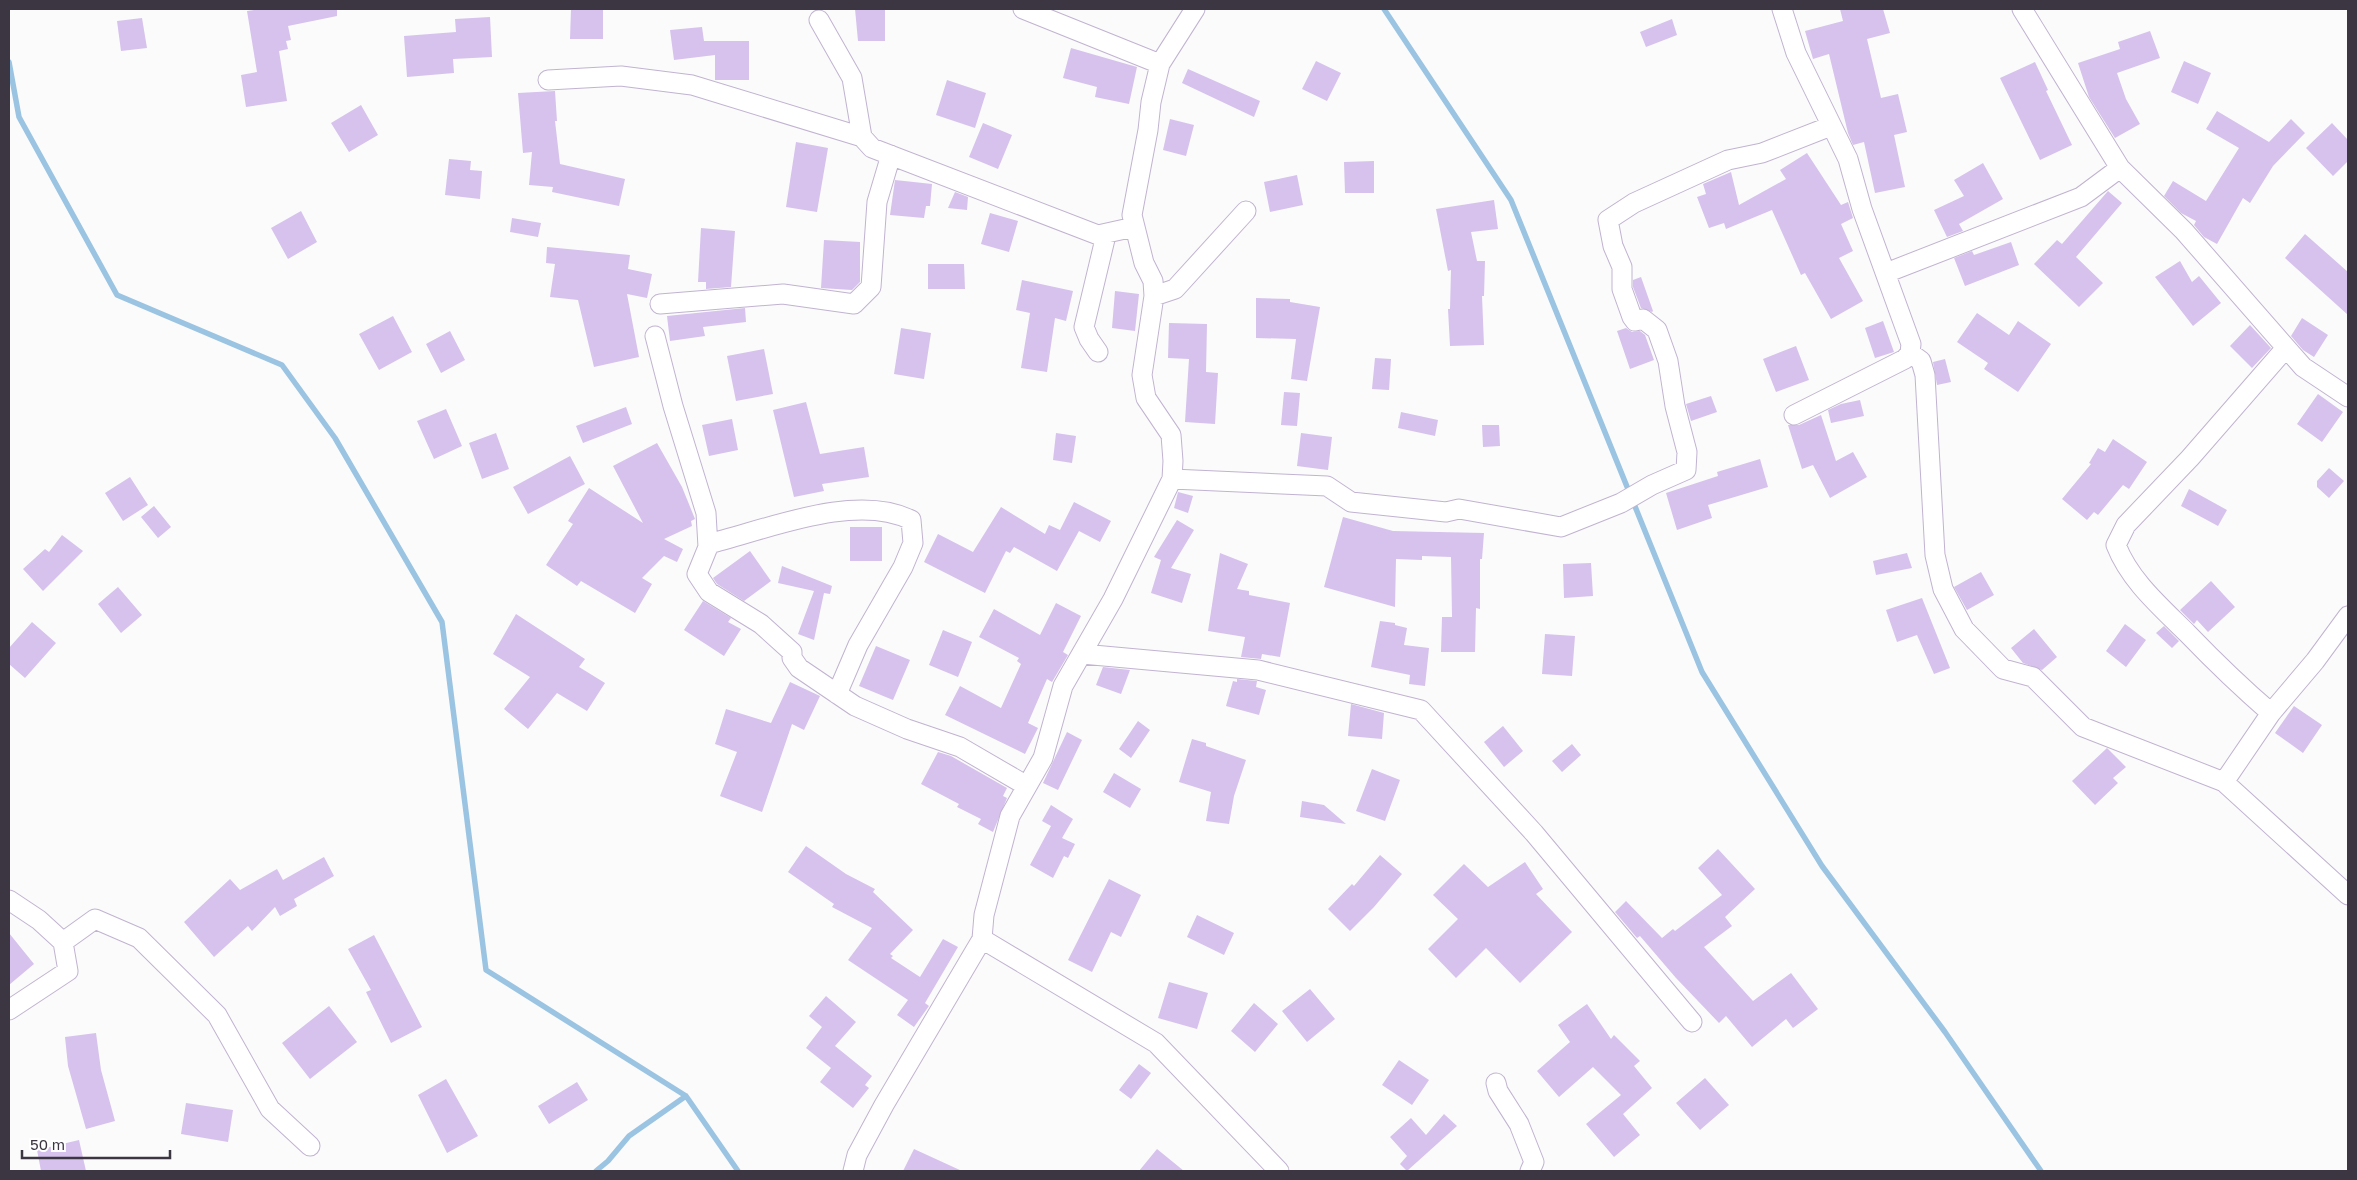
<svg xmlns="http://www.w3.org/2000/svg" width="2357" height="1180" font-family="'Golos Text',sans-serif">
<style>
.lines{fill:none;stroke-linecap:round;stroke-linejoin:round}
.stream{stroke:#9ac4e2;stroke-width:5.5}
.building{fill:#d6c2ec}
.minor-casing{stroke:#c1b3d1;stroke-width:21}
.minor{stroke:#fff;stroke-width:19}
</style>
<rect width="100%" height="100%" fill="#fbfbfb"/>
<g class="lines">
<!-- stream -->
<path class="stream" d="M 1384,9 L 1511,200 L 1702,672 L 1822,866 L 1945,1032 L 2041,1171
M 9,62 L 19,117 L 117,295 L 282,365 L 335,438 L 442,622 L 486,970 L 686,1096 L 738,1171
M 596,1171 L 608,1161 L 629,1136 L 686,1096"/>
</g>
<!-- building -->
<path class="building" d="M 261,9 L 337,9 L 337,16 L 288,26 L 291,40 L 286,41 L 288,49 L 279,51 L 287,101 L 246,107 L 241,75 L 257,72 L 247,11 Z
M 571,9 L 603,9 L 603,39 L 570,39 Z
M 855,9 L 885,9 L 885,41 L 858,41 Z
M 1840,9 L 1883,9 L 1890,33 L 1867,39 L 1881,98 L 1898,94 L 1907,132 L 1894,135 L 1905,187 L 1875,193 L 1864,142 L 1853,145 L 1848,133 L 1829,54 L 1813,59 L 1805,31 L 1843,21 Z
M 490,17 L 492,57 L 453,59 L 454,73 L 407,77 L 404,36 L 456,32 L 455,19 Z
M 142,18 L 147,48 L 121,51 L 117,21 Z
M 1672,19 L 1677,35 L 1646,47 L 1640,32 Z
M 702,27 L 704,41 L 749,41 L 749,80 L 715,80 L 715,55 L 674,60 L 670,30 Z
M 2150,31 L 2160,58 L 2117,73 L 2126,99 L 2140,124 L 2115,138 L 2089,97 L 2078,63 L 2120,49 L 2118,42 Z
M 1071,48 L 1137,67 L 1129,104 L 1095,97 L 1097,87 L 1063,78 Z
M 1316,61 L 1341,73 L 1327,101 L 1302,89 Z
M 2184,61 L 2211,73 L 2198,104 L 2171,92 Z
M 2035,62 L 2048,90 L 2046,91 L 2072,145 L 2040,160 L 2000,78 Z
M 1188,69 L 1260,101 L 1254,117 L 1182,83 Z
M 947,80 L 986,93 L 975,128 L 936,115 Z
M 555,91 L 557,121 L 555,121 L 560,164 L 625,179 L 619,206 L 552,192 L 553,187 L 529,185 L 532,152 L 523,153 L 518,93 Z
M 361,105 L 378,135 L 349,152 L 331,123 Z
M 2217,111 L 2269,142 L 2291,119 L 2305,133 L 2273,166 L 2250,203 L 2243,198 L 2217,244 L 2204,237 L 2194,225 L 2196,221 L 2181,213 L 2164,196 L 2173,181 L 2206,201 L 2239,148 L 2206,129 Z
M 1170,119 L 1194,125 L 1186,156 L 1163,150 Z
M 983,123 L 1012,135 L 998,169 L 969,157 Z
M 2332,123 L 2348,140 L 2348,161 L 2333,176 L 2306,148 Z
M 796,142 L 828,148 L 817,212 L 786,207 Z
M 1807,153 L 1841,205 L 1848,202 L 1853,218 L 1841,224 L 1853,251 L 1839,258 L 1863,301 L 1831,319 L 1805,273 L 1801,275 L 1772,210 L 1726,229 L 1724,223 L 1709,228 L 1697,197 L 1706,194 L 1703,184 L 1731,172 L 1739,205 L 1786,179 L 1780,170 Z
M 449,159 L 471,161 L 470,170 L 482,171 L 480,199 L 445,195 Z
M 1374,161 L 1374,193 L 1345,193 L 1344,162 Z
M 1983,163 L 2003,199 L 1959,224 L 1963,231 L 1947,237 L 1934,210 L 1964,196 L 1954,180 Z
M 1297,175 L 1303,205 L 1270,212 L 1264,182 Z
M 895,180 L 932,184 L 930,206 L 926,206 L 924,218 L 890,215 Z
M 2108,191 L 2122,203 L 2076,257 L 2103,283 L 2079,307 L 2034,264 L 2057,240 L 2062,244 Z
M 955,192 L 968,197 L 967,210 L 948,208 Z
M 1494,200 L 1498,229 L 1471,232 L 1477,261 L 1485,261 L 1484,296 L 1482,296 L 1484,345 L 1450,346 L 1448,309 L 1450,309 L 1451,270 L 1448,271 L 1436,209 Z
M 301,211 L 317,242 L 288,259 L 271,228 Z
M 990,213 L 1018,221 L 1009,252 L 981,244 Z
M 512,218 L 541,223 L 538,237 L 510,232 Z
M 701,228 L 735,231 L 731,287 L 706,289 L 706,282 L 698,282 Z
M 2305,234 L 2348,272 L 2348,315 L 2285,258 Z
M 824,240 L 860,242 L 860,282 L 852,290 L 821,288 Z
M 2011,242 L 2019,265 L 1965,286 L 1954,258 L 1972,251 L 1974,255 Z
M 547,247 L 630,255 L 628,269 L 652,274 L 647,298 L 627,294 L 639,357 L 594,367 L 578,300 L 550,297 L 555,264 L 546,263 Z
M 2180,261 L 2192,282 L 2199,276 L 2221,303 L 2193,326 L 2155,277 Z
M 928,264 L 964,264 L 965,289 L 928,289 Z
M 1641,277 L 1653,311 L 1652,312 L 1641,308 L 1633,287 L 1633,280 Z
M 1022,280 L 1073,291 L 1066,321 L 1055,318 L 1047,372 L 1021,368 L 1030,313 L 1016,310 Z
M 1115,291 L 1139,294 L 1135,331 L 1112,328 Z
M 1256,298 L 1290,299 L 1290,302 L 1320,307 L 1307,381 L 1291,379 L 1296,339 L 1256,338 Z
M 745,308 L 746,322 L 703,327 L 705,336 L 670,341 L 667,316 Z
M 1977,313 L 2009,335 L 2018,321 L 2051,344 L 2018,392 L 1984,369 L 1988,363 L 1957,342 Z
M 393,316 L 412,352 L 379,370 L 359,334 Z
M 2302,318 L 2328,335 L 2314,357 L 2303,350 L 2291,336 Z
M 1883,321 L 1894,352 L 1875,358 L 1865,328 Z
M 1169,323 L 1207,324 L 1206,372 L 1218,373 L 1215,424 L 1185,422 L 1189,359 L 1168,358 Z
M 2250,325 L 2271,348 L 2252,368 L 2230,346 Z
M 901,328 L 931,333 L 924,379 L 894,374 Z
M 1626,328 L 1632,332 L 1640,331 L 1645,335 L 1654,360 L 1630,369 L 1617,331 Z
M 450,331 L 465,360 L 441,373 L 426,344 Z
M 1796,346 L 1809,380 L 1776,392 L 1763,359 Z
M 764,349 L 773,394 L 736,401 L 727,356 Z
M 1375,358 L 1391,359 L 1389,390 L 1372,389 Z
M 1945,359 L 1951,382 L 1937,385 L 1933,362 Z
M 1284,392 L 1300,393 L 1297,426 L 1281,425 Z
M 2318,394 L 2343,412 L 2322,442 L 2297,424 Z
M 1711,396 L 1717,412 L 1691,421 L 1686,404 Z
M 1860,400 L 1864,416 L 1831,423 L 1828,410 L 1841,404 Z
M 806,402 L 820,454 L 864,447 L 869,477 L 822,484 L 824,491 L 794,497 L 773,410 Z
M 626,407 L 632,424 L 583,443 L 576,426 Z
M 446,409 L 462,446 L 434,459 L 417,421 Z
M 1401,412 L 1438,420 L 1435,436 L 1398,428 Z
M 1821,415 L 1836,461 L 1853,452 L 1867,477 L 1830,498 L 1813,465 L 1802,469 L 1788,425 L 1799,425 Z
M 732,419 L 738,450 L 709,456 L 702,425 Z
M 1482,425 L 1499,425 L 1500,446 L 1483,447 Z
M 496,433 L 509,469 L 482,479 L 469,443 Z
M 1056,433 L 1076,436 L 1072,463 L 1053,460 Z
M 1301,433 L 1332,437 L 1328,470 L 1297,466 Z
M 2113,439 L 2147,462 L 2129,489 L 2123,485 L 2098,515 L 2094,512 L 2087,520 L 2062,499 L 2091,464 L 2089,463 L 2098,448 L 2105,452 Z
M 657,443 L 682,487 L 695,519 L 691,521 L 692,526 L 664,539 L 683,549 L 677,562 L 664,556 L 642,578 L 652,584 L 635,613 L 581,581 L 577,586 L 546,565 L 573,524 L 568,521 L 589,488 L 643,523 L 613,466 Z
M 570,456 L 585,484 L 528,514 L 513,487 Z
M 1760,459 L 1768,487 L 1708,505 L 1712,518 L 1677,530 L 1666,493 L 1718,476 L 1717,472 Z
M 2329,468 L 2344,481 L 2329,498 L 2317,487 L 2317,481 Z
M 130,477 L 148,505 L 123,521 L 105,493 Z
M 2189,489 L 2227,510 L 2218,526 L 2181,506 Z
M 1178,492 L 1193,496 L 1188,513 L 1174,508 Z
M 1074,502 L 1111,521 L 1100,542 L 1079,531 L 1057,571 L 1014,547 L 1010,553 L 1006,551 L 985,593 L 924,562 L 938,534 L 973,552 L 1001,507 L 1045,534 L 1049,525 L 1060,530 Z
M 154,506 L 171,527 L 158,538 L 141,517 Z
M 1343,517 L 1393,531 L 1484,533 L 1482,559 L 1480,559 L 1480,609 L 1476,608 L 1475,652 L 1441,652 L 1442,617 L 1452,617 L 1451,557 L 1422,556 L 1422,560 L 1396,559 L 1395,607 L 1324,587 Z
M 1177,520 L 1194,530 L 1171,568 L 1191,574 L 1182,603 L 1151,593 L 1161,560 L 1154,557 Z
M 850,527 L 882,527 L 882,561 L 850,561 Z
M 62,535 L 83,551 L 43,591 L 23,569 L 45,549 L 49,552 Z
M 750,551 L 771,581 L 744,601 L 717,584 L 713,578 Z
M 1220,553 L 1248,564 L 1237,589 L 1249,591 L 1249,595 L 1290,603 L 1280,657 L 1262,654 L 1261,659 L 1241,657 L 1245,637 L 1208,631 Z
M 1907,553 L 1912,568 L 1876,575 L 1873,561 Z
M 1591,563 L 1593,596 L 1564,598 L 1563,564 Z
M 782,566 L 832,586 L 830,594 L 824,593 L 814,640 L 798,634 L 814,591 L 778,583 Z
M 1981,572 L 1994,595 L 1967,610 L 1954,587 Z
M 2211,581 L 2235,607 L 2208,632 L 2197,620 L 2194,624 L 2180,610 Z
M 118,587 L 142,615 L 121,633 L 98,604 Z
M 1922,598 L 1950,668 L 1934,674 L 1917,635 L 1897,642 L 1886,610 Z
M 703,601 L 731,618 L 728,622 L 741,629 L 724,656 L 684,630 Z
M 1056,603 L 1081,616 L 1063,652 L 1068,655 L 1052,682 L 1047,679 L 1028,723 L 1038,728 L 1025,754 L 945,715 L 960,686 L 1001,708 L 1021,664 L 1017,661 L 1019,658 L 979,637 L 994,609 L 1040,635 Z
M 516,614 L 585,659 L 579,667 L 605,683 L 587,711 L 557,693 L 528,729 L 504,709 L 530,677 L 493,654 Z
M 1380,621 L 1395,623 L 1395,625 L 1407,628 L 1404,645 L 1429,648 L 1425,686 L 1409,684 L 1410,675 L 1371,667 Z
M 32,622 L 56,643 L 25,678 L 9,664 L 9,648 Z
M 2125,624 L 2146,640 L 2126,667 L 2106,651 Z
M 2164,626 L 2179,641 L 2172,648 L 2156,633 Z
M 2034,629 L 2057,657 L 2042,670 L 2023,663 L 2011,648 Z
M 943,630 L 972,642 L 958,677 L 929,665 Z
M 1545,634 L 1575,636 L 1572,676 L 1542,674 Z
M 876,646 L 910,660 L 893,700 L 859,686 Z
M 1103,667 L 1130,670 L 1121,694 L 1096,685 Z
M 1237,679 L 1257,681 L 1256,687 L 1266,690 L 1259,715 L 1226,706 L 1233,681 L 1237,682 Z
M 790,682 L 820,696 L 804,730 L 792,724 L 762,812 L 720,796 L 737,752 L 715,744 L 726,709 L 771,723 Z
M 1351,704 L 1384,713 L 1382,739 L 1348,736 Z
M 2294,706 L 2322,725 L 2303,753 L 2275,733 Z
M 1138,721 L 1150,730 L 1131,758 L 1119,749 Z
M 1503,726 L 1523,751 L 1504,767 L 1484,742 Z
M 1067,732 L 1082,740 L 1058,790 L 1043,783 Z
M 1192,739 L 1206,743 L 1206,746 L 1246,760 L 1234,796 L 1229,824 L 1206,821 L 1211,792 L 1179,782 Z
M 1572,744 L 1581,755 L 1562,772 L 1552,761 Z
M 2107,748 L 2126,767 L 2113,778 L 2118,783 L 2095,805 L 2072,781 Z
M 938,752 L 951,756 L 1007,788 L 1003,796 L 1007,798 L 993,832 L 978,824 L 981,819 L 957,807 L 959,804 L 921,784 Z
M 1372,769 L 1400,780 L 1385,821 L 1356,811 Z
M 1114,773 L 1141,789 L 1130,808 L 1103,792 Z
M 1302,801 L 1324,805 L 1346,824 L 1300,817 Z
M 1051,805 L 1073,819 L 1062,838 L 1075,844 L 1068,858 L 1064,856 L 1053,878 L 1030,865 L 1051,826 L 1042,821 Z
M 806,846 L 846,874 L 875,889 L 873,892 L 913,930 L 890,954 L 893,956 L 891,958 L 920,977 L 943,939 L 958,947 L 925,1003 L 929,1006 L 914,1027 L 897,1015 L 908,1000 L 848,960 L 872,928 L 832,907 L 834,904 L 788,872 Z
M 1718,849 L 1755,889 L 1725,917 L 1732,926 L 1704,947 L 1753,1001 L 1791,973 L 1818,1009 L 1793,1028 L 1786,1019 L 1752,1047 L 1726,1016 L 1719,1023 L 1676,978 L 1640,936 L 1637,938 L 1615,912 L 1626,901 L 1662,938 L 1673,929 L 1675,931 L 1722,895 L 1698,868 Z
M 1380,855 L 1402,874 L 1374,907 L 1350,931 L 1328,909 L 1352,884 L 1354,886 Z
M 324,857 L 334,876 L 294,899 L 297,906 L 280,916 L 275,907 L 252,931 L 248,926 L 214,957 L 184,922 L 230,879 L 240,890 L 277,869 L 283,880 Z
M 1525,862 L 1543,889 L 1536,894 L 1572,932 L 1520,983 L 1486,948 L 1456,978 L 1428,949 L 1458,919 L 1433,895 L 1464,864 L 1488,887 Z
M 1109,879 L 1141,895 L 1121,937 L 1111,932 L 1092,972 L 1068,960 Z
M 1197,915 L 1234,933 L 1224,955 L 1187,937 Z
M 9,933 L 34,964 L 9,985 Z
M 374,935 L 422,1027 L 391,1043 L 366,992 L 371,990 L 348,949 Z
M 1169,982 L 1208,993 L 1197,1029 L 1158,1018 Z
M 1310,989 L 1335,1019 L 1307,1042 L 1282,1011 Z
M 826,996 L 856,1022 L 835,1046 L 872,1076 L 865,1085 L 869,1088 L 853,1108 L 820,1082 L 831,1068 L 806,1048 L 822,1027 L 809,1016 Z
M 1254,1003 L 1278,1024 L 1255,1052 L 1231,1031 Z
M 1587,1004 L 1611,1039 L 1614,1035 L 1640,1061 L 1634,1066 L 1652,1088 L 1623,1114 L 1640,1135 L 1614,1157 L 1586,1124 L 1621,1095 L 1593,1067 L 1559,1097 L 1537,1071 L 1570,1042 L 1558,1025 Z
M 329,1006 L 357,1042 L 310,1079 L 282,1043 Z
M 96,1033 L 101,1070 L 115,1121 L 86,1129 L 68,1066 L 65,1037 Z
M 1399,1060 L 1429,1080 L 1412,1105 L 1382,1085 Z
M 1139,1064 L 1151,1073 L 1131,1099 L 1119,1090 Z
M 1705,1078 L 1729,1105 L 1700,1130 L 1676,1103 Z
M 446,1079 L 478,1136 L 447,1153 L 418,1095 Z
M 577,1082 L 588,1100 L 549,1124 L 538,1106 Z
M 186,1103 L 233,1110 L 228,1142 L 181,1134 Z
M 1444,1114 L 1457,1126 L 1407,1171 L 1400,1164 L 1407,1156 L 1390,1137 L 1411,1118 L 1426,1135 Z
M 79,1140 L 86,1171 L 41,1171 L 37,1150 Z
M 914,1149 L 962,1171 L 903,1171 Z
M 1157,1149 L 1184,1171 L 1139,1171 Z"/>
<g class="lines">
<defs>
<path id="minor" d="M 1023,9 L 1160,64
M 1782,9 L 1796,53 L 1848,159 L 1862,209 L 1911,344 L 1910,353 L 1905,359 L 1794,415
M 2022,9 L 2120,168 L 2184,231 L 2303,367 L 2348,397
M 819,20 L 852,78 L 862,137 L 872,148 L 1098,235 L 1134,227
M 548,80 L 621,76 L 692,85 L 862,137
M 1886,273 L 2081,197 L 2120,168
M 1154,296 L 1175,289 L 1246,211
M 660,304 L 783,294 L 854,304 L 871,287 L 877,202 L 891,155
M 655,336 L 673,406 L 706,513 L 708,547 L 697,574 L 709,592 L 761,624 L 792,652 L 792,658 L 799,668 L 855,706 L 907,729 L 960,747 L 1027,786
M 1098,352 L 1089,339 L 1084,327 L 1106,235
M 1910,353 L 1921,361 L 1925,375 L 1935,555 L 1943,589 L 1964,629 L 2003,669 L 2033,677 L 2083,727 L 2224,782 L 2348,895
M 1172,479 L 1327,486 L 1351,502 L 1446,512 L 1459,509 L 1561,527 L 1621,503 L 1652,485 L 1686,470 L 1687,452 L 1675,406 L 1668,361 L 1657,330 L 1643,319 L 1635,321 L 1632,317 L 1622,289 L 1622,267 L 1613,246 L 1608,220 L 1634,203 L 1728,160 L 1762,153 L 1831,126
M 708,544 C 766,530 855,492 911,520 L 913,543 L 903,567 L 858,645 L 837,694
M 1082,654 L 1258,670 L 1421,710 L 1534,833 L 1692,1022
M 2271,713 C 2242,688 2215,662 2188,634 C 2161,607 2130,581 2116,545 L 2126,525 L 2190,458 L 2285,349
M 2224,782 L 2271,713 L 2315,661 L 2348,616
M 9,900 L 39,920 L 63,942 L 68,971 L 9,1010
M 982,939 L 1156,1043 L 1279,1171
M 63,942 L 95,919 L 139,938 L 217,1015 L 270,1109 L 310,1146
M 1496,1083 L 1498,1091 L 1519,1124 L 1534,1162 L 1530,1171
M 853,1171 L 857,1155 L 884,1105 L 982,939 L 984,915 L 1010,816 L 1043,758 L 1063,686 L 1113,599 L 1172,479 L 1173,461 L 1171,435 L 1146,398 L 1142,375 L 1154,296 L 1153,281 L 1144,263 L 1132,215 L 1148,130 L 1151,102 L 1160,64 L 1195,9"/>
</defs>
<!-- minor casing -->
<use href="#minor" class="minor-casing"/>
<!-- minor -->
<use href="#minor" class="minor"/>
</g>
<!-- border -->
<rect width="2357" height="1180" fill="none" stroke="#3c3642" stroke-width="20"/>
<!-- scale -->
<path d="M22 1150v8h148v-8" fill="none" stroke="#3c3642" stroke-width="2.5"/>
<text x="30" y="1150" font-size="15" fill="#3c3642" stroke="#ffffff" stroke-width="4" paint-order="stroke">50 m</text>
</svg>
